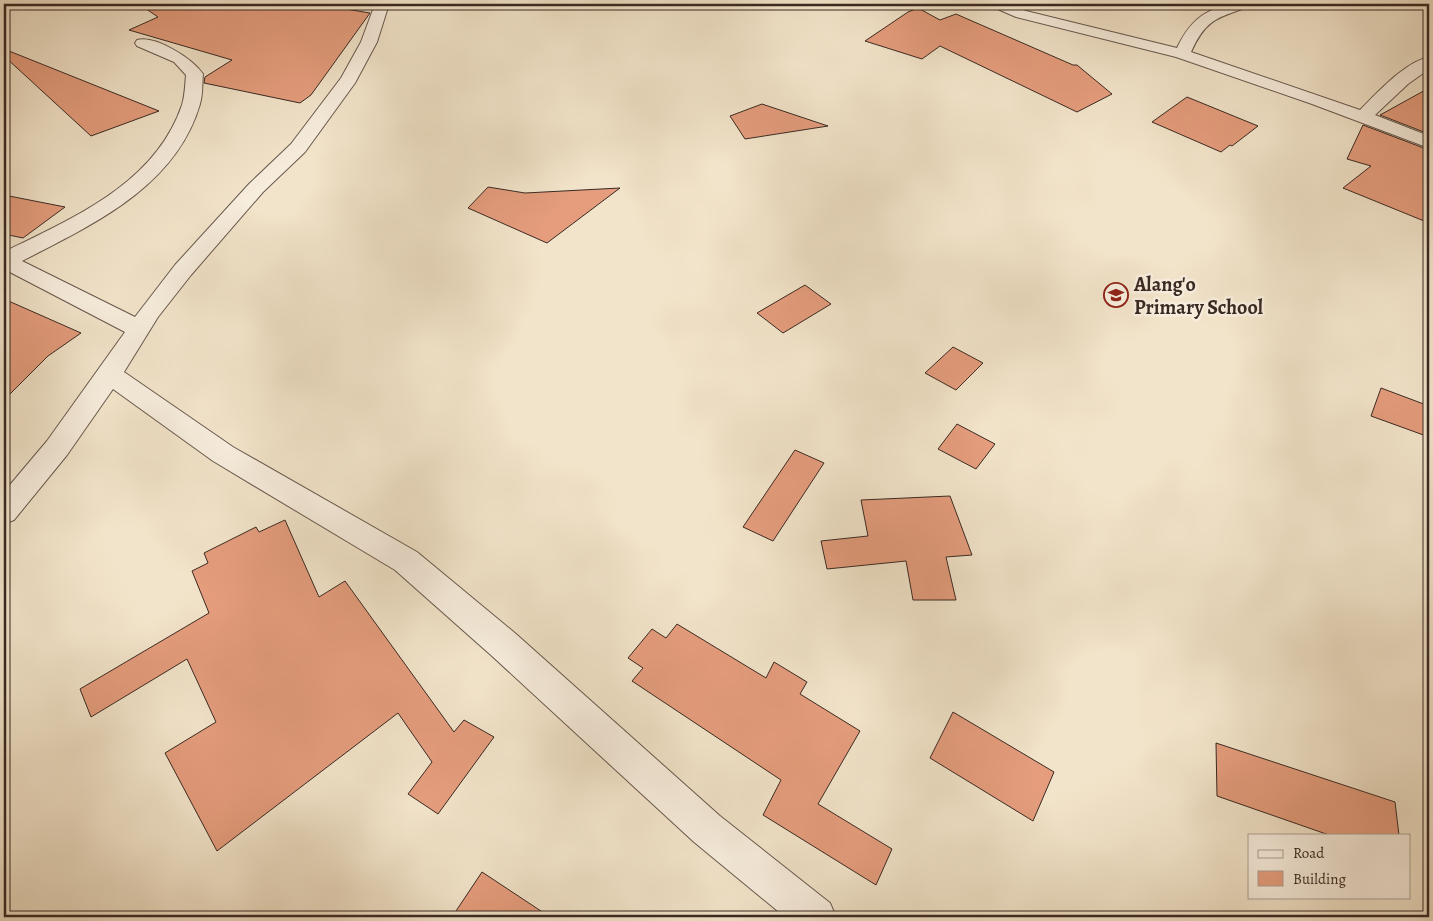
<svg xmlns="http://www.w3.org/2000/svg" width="1433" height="921" font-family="Alegreya,serif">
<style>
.building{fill:#e59d7d;stroke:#392923}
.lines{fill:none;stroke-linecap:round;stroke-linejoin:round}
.minor-casing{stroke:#67584d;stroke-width:2}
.minor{fill:#f7eddd;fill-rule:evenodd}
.labels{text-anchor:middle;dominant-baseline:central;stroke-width:5;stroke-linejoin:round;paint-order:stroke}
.poi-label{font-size:20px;font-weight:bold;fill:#392923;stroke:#f7eddd;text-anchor:start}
</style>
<rect width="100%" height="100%" fill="#f2e4ca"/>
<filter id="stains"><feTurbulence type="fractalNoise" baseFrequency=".004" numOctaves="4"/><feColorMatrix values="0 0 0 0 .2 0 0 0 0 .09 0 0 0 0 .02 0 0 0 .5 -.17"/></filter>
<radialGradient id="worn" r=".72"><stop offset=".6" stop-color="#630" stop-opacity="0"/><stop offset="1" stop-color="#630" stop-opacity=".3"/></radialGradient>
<!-- building -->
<path class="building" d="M 139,4 L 316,4 L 370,13 L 311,95 L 300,103 L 204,83 L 205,77 L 232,60 L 129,30 L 158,17 Z
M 918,8 L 940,20 L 956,14 L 1073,65 L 1077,65 L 1112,94 L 1077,112 L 940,46 L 922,59 L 865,41 L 908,12 Z
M 4,49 L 159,111 L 91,136 L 4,56 Z
M 1429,88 L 1429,134 L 1380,115 Z
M 1187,97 L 1258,126 L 1232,146 L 1230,145 L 1221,152 L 1152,122 Z
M 762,104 L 828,126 L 745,139 L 730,116 Z
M 1363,125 L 1429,150 L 1429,223 L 1343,188 L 1371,166 L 1347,159 Z
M 488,187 L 525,193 L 620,188 L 547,243 L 468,208 Z
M 4,195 L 65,207 L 23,238 L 4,234 Z
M 805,285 L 831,304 L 783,333 L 757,313 Z
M 4,299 L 81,333 L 48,356 L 4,400 Z
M 953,347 L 983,363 L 956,390 L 925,373 Z
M 1381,388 L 1429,406 L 1429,437 L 1371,416 Z
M 957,424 L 995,444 L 976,469 L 938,449 Z
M 795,450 L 824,463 L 773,541 L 743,527 Z
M 950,496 L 972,555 L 946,557 L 956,600 L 913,600 L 906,561 L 827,569 L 821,541 L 868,536 L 861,500 Z
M 285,520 L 319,597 L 345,581 L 454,732 L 464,720 L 494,737 L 438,814 L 408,794 L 432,762 L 398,713 L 217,851 L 165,753 L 216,722 L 187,659 L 91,717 L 80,689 L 209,613 L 192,571 L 208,563 L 204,553 L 256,527 L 259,532 Z
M 677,624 L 766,678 L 774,662 L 807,682 L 800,694 L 860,731 L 818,804 L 892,849 L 876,885 L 763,815 L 781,780 L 632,681 L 643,668 L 628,658 L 652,629 L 666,638 Z
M 953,712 L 1054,772 L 1033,821 L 930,758 Z
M 1216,743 L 1395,802 L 1399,835 L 1329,835 L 1217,796 Z
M 482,872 L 550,917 L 452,917 Z"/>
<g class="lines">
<defs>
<path id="minor" d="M 375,4 L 389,4 L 377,42 L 355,83 L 305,152 L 263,192 L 191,275 L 158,317 L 124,372 L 233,447 L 417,552 L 516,634 L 720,816 L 830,903 L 836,917 L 785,917 L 694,842 L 492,656 L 395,570 L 213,461 L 113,389 L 67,455 L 14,520 L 4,524 L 4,492 L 47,441 L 125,332 L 4,269 L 4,252 C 73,218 155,184 182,105 C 185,95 185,85 186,75 L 174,62 L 137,46 L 135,43 L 137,40 C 156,35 193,59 203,74 C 202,84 203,94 200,104 C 176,187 92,225 22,261 L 135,317 L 175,265 L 249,184 L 291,144 L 341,78 L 361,42 Z
M 991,4 L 1010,4 L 1026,11 L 1177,48 C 1193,14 1213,4 1250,4 L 1248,7 C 1217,18 1206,19 1191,52 L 1360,110 C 1378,92 1405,62 1429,57 L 1429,69 L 1408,84 L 1375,115 L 1429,136 L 1429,148 L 1312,104 L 1176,57 L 1016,17 L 993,7 Z"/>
</defs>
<!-- minor casing -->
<use href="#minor" class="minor-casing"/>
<!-- minor -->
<use href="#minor" class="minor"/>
</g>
<!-- icons -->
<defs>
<symbol id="school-ring" viewBox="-11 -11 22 22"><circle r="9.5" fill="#f7eddd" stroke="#8f2418" stroke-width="1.5"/><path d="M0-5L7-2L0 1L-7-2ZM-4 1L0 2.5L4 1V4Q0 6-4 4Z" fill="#8f2418"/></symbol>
</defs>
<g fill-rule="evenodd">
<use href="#school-ring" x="1102" y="281" width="28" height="28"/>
</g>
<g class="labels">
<!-- poi labels -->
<g class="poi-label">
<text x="1134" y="284">Alang'o<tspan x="1134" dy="23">Primary School</tspan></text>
</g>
</g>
<!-- margin -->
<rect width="1433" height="921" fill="none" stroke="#f2e4ca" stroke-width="20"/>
<rect x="5" y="5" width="1423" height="911" fill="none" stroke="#392923" stroke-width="2.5"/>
<rect x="10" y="10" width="1413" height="901" fill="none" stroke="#392923"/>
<!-- legend -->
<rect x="1248" y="834" width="162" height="65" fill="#f7eddd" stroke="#ab9f93"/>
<rect x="1258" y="850" width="25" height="8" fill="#f7eddd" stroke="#ab9f93"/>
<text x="1293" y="858" font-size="15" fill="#392923">Road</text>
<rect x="1258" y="871" width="25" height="15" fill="#e59d7d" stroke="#ab9f93"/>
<text x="1293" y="884" font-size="15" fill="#392923">Building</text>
<rect width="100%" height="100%" filter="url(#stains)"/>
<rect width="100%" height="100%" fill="url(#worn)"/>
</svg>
